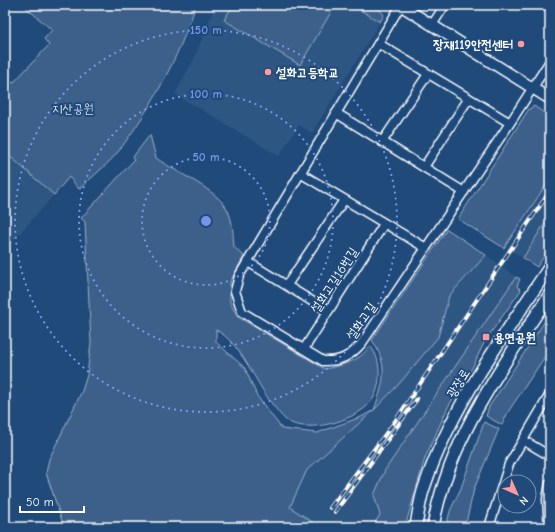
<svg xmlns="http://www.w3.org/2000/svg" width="555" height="532" font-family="'Comic Neue','Poor Story',sans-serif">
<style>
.built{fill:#2e5683}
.green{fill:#3c618b;stroke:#9eb0c5}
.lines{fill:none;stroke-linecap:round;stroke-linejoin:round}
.minor-casing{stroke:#fff;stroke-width:11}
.tertiary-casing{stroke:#fff;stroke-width:13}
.secondary-casing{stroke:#fff;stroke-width:14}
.minor{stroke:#1f4a7a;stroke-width:8}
.tertiary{stroke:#1f4a7a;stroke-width:10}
.secondary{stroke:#1f4a7a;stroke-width:11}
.rail-casing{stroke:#fff;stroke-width:4}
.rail{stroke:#1f4a7a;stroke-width:2.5;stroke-dasharray:8;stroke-linecap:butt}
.ring{fill:none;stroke:#7795e8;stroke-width:2;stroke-dasharray:2 4}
.poi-dot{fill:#ff9aa2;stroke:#1f4a7a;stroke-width:1.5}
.labels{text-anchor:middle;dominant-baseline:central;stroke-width:4;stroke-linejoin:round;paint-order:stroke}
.poi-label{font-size:13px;font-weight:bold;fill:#fff;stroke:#1f4a7a;text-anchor:start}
.park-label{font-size:13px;fill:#d8dfe8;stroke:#1f4a7a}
.street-label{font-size:13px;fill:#fff;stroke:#1f4a7a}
.centre{fill:#7795e8;stroke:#1f4a7a;stroke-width:2}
.ring-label{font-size:12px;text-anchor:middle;font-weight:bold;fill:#7795e8;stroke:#1f4a7a;stroke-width:4;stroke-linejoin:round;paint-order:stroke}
</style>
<rect width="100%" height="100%" fill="#1f4a7a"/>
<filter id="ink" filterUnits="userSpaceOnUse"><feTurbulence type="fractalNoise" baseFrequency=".025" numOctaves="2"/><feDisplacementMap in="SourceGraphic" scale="8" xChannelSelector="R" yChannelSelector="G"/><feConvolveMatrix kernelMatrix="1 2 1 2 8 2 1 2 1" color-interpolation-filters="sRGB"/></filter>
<g filter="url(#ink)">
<!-- built -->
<path class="built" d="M 215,5 L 352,5 L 380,22 L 312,133 L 299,125 L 279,156 L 175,94 L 194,59 Z
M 5,152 L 54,195 L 5,250 Z
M 550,181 L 550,215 L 523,258 L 507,248 Z
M 486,255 L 516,277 L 385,470 L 374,495 L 380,515 L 372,527 L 320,527 L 290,507 L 307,470 L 374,410 L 399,384 L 438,337 L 449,296 Z"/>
<!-- green -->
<path class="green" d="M 23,5 L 196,5 C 179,56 153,105 121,148 C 110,163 93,176 79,189 L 69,177 L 54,195 L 5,152 L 5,76 L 13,83 L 49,45 L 44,39 L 52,30 Z
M 233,5 L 319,5 L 331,12 L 300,65 L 224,20 Z
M 352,5 C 365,5 376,3 384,15 L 380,22 Z
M 534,106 L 550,117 L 550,179 L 504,248 L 458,219 L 529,109 Z
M 150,135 L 156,158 C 175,172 219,190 228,211 C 233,221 233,235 234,247 L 244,256 L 230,282 L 230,303 L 238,317 L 325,369 C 343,365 359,362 370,346 C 383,359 382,392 368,405 C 352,421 310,433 289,422 C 282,418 277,410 272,404 C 256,383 240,342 216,330 L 216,342 L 245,368 L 257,396 L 282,429 L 317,433 L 361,417 L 374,410 C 384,382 389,366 372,340 L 447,229 L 486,255 L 449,296 L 438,337 L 399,384 L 374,410 L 307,470 L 290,507 L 320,527 L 64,527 L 46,473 L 49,459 L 82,391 L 87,375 L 91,343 L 85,222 L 81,218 L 134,160 L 132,158 Z
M 550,215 L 550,247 L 537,267 L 523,258 Z
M 516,277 L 520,279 L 517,286 L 521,290 L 485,341 L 472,368 L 448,407 L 425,458 L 405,527 L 372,527 L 380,515 L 374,495 L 385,470 Z
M 550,313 L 550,349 L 508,412 L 502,425 L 486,416 L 489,407 Z
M 484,422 L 499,429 L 474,489 L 465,527 L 446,527 L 450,511 L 461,488 Z"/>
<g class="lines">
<defs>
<path id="minor" d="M 401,5 L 239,276 L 235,291 L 242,312 L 323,361 C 340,362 351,356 362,343 L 510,123 L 550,61
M 432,25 L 445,5
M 379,44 L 510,123
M 336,113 L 464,192
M 382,142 L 428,74
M 424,167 L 469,98
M 300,173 L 426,248
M 248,262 L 328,311
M 287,285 L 344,200
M 304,349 L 384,224
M 523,440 L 550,456
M 489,527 L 509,464 L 550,394
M 549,527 L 547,499 L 550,483"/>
<path id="tertiary" d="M 400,5 L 550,99"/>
<path id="secondary" d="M 416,527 C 418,513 420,498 425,485 C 452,405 504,336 550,266
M 433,527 C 448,440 502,367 550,294"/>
</defs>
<!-- minor casing -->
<use href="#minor" class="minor-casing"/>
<!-- tertiary casing -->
<use href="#tertiary" class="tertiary-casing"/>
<!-- secondary casing -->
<use href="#secondary" class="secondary-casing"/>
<!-- minor -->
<use href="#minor" class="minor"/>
<!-- tertiary -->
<use href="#tertiary" class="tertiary"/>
<!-- secondary -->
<use href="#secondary" class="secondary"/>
<defs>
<path id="rail" d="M 330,508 L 393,424 L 550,191
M 335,512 L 417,399"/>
</defs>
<!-- rail casing -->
<use href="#rail" class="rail-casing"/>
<!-- rail -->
<use href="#rail" class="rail"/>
</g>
</g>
<!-- distance rings -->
<g class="ring">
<circle cx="206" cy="221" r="64"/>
<circle cx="206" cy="221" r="127"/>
<circle cx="206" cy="221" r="191"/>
</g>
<!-- markers -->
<g class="poi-dot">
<circle cx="521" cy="44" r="4"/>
<circle cx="268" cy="72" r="4"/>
<rect x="482" y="333" width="8" height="8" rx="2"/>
</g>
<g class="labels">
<!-- poi labels -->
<g class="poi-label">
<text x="513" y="44" text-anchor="end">장재119안전센터</text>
<text x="276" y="72">설화고등학교</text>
<text x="494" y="337">용연공원</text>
</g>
<!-- park labels -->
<g class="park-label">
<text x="73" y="108">지산공원</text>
</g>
<!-- street labels -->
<g class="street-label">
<text transform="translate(334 280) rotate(-57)">설화고길16번길</text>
<text transform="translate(361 321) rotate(-55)">설화고길</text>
<text transform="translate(458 383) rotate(-58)">광장로</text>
</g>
</g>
<circle cx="206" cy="221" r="6" class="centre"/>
<g class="ring-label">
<text x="206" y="34">150 m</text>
<text x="206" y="98">100 m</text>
<text x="206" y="161">50 m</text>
</g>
<!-- margin -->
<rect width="555" height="532" fill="none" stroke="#1f4a7a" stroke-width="20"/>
<rect x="10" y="10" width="535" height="512" fill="none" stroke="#fff" stroke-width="1.5" filter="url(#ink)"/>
<!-- north arrow -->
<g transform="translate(517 494) rotate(135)"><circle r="19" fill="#1f4a7a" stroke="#7992af"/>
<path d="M0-3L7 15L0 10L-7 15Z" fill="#ff9aa2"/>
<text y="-6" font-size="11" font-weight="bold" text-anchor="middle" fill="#ffffff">N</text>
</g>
<!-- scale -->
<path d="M20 506v6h64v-6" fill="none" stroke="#ffffff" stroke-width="2"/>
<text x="26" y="506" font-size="12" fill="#ffffff" stroke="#1f4a7a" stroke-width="3" paint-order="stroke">50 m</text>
</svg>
